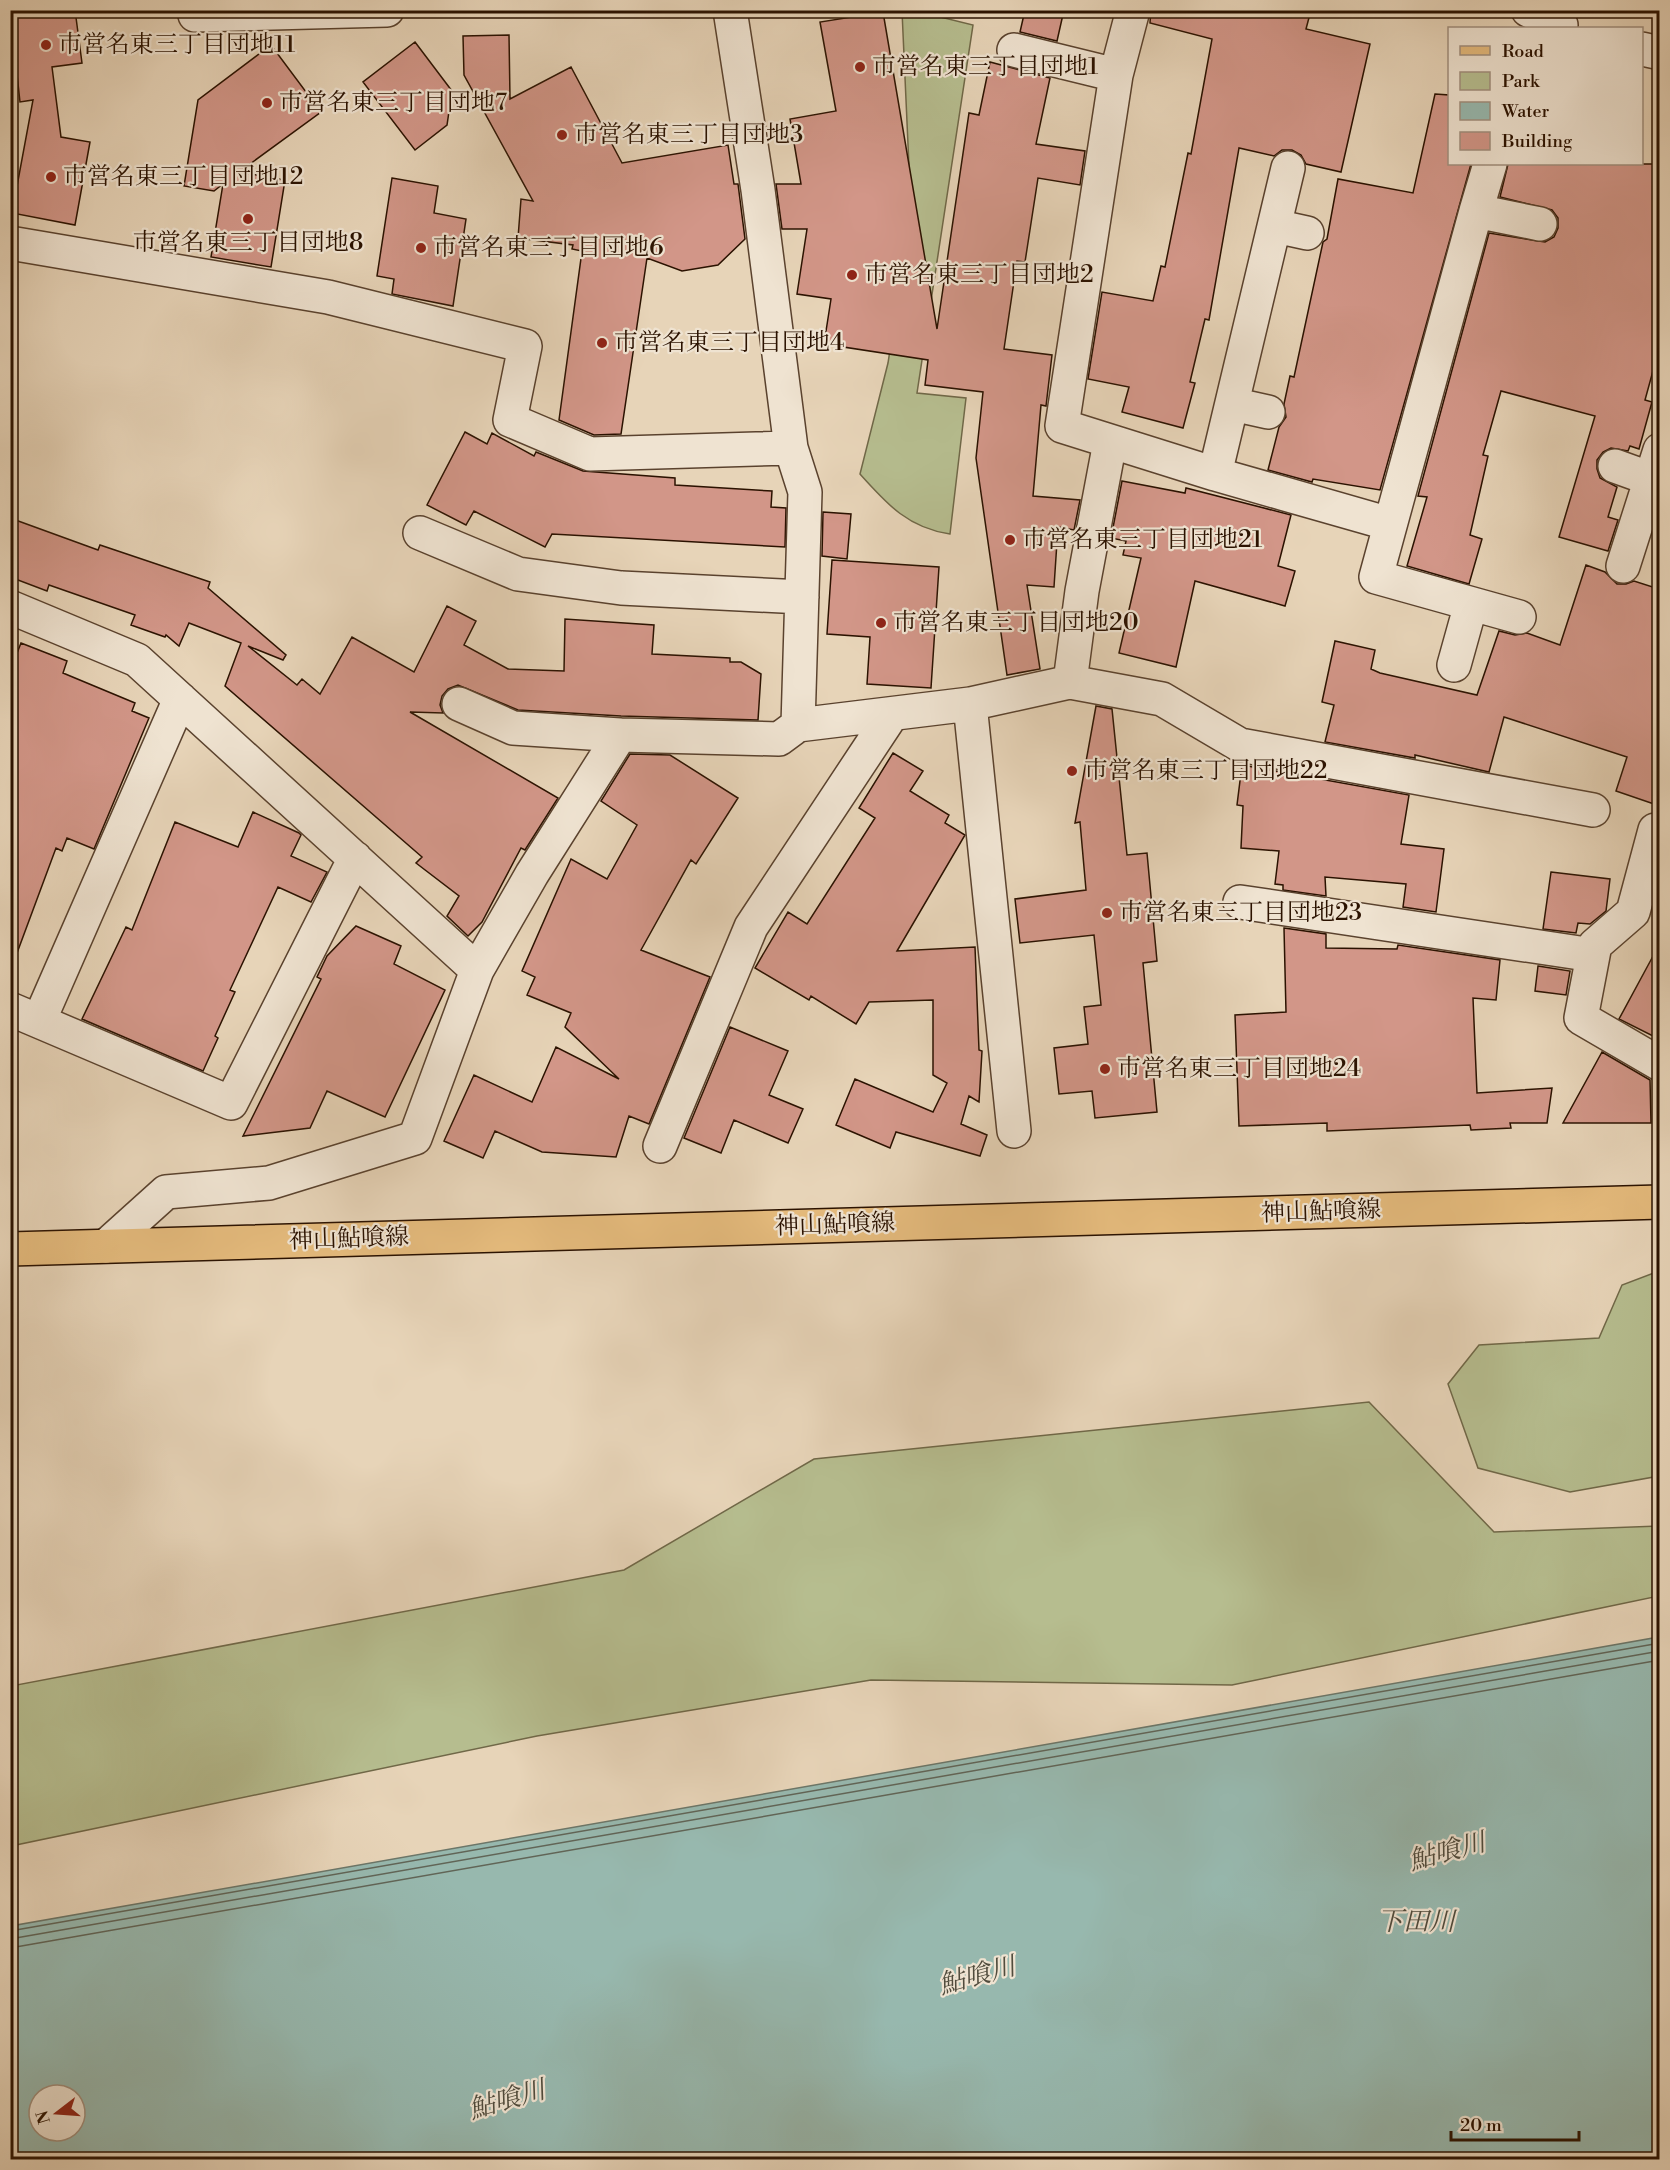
<svg xmlns="http://www.w3.org/2000/svg" width="1670" height="2170" font-family="'Libre Bodoni','Noto Serif JP',serif">
<style>
.green{fill:#b6bd8f;stroke:#706848;stroke-width:1.5}
.water{fill:#97b8ae;stroke:#6c7668;stroke-width:1.5;fill-rule:evenodd}
.lines{fill:none;stroke-linecap:round;stroke-linejoin:round}
.shore{stroke:#616557;stroke-width:1.5}
.building{fill:#d29688;stroke:#2b1200;stroke-width:1.5}
.minor-casing{stroke:#5a422e;stroke-width:36}
.tertiary-casing{stroke:#5a422e;stroke-width:36}
.primary-casing{stroke:#2b1200;stroke-width:36}
.minor{stroke:#efe3d1;stroke-width:33}
.tertiary{stroke:#efe3d1;stroke-width:33}
.primary{stroke:#e4ba7c;stroke-width:33}
.poi-dot{fill:#8f2418;stroke:#efe3d1;stroke-width:2}
.labels{text-anchor:middle;dominant-baseline:central;stroke-width:4.5;stroke-linejoin:round;paint-order:stroke}
.poi-label{font-size:24px;fill:#2b1200;stroke:#efe3d1;text-anchor:start}
.street-label{font-size:24px;fill:#2b1200;stroke:#efe3d1}
.water-label{font-size:26px;font-style:italic;fill:#514c3d;stroke:#efe3d1}
</style>
<rect width="100%" height="100%" fill="#e7d4b8"/>
<filter id="stains"><feTurbulence type="fractalNoise" baseFrequency=".00333" numOctaves="4"/><feColorMatrix values="0 0 0 0 .2 0 0 0 0 .09 0 0 0 0 .02 0 0 0 .5 -.17"/></filter>
<radialGradient id="worn" r=".72"><stop offset=".6" stop-color="#630" stop-opacity="0"/><stop offset="1" stop-color="#630" stop-opacity=".3"/></radialGradient>
<!-- green -->
<path class="green" d="M 902,11 L 916,11 L 973,25 L 917,393 L 966,398 L 950,534 C 908,528 887,504 860,474 L 888,363 L 911,211 Z
M 1659,1271 L 1659,1476 L 1570,1492 L 1478,1468 L 1448,1384 L 1479,1345 L 1599,1338 L 1622,1285 Z
M 1369,1402 L 1494,1532 L 1659,1526 L 1659,1596 L 1232,1685 L 871,1680 L 537,1736 L 11,1846 L 11,1686 L 624,1570 L 814,1459 Z"/>
<!-- water -->
<path class="water" d="M 1659,1637 L 1659,2159 L 11,2159 L 11,1926 ZM 39,2095 L 75,2095 L 75,2131 L 39,2131 Z"/>
<g class="lines">
<!-- shore -->
<path class="shore" d="M 10,1931 L 1660,1643
M 10,1939 L 1660,1651
M 10,1948 L 1660,1660"/>
</g>
<!-- building -->
<path class="building" d="M 10,10 L 75,10 L 82,63 L 52,67 L 61,137 L 90,142 L 75,225 L 12,213 L 33,100 L 20,102 Z
M 1025,10 L 1064,10 L 1057,41 L 1020,32 Z
M 1151,10 L 1311,10 L 1306,29 L 1370,44 L 1341,172 L 1306,164 L 1301,155 L 1292,150 L 1282,150 L 1274,156 L 1239,148 L 1209,320 L 1205,319 L 1190,382 L 1195,383 L 1183,428 L 1122,412 L 1129,387 L 1088,379 L 1102,292 L 1153,301 L 1161,266 L 1165,267 L 1188,153 L 1191,154 L 1212,39 L 1150,23 Z
M 883,12 L 937,329 L 969,113 L 979,115 L 990,62 L 1050,78 L 1036,144 L 1085,151 L 1080,185 L 1038,178 L 1025,262 L 1017,261 L 1004,349 L 1052,355 L 1046,406 L 1041,405 L 1033,496 L 1080,500 L 1074,530 L 1058,527 L 1054,587 L 1027,585 L 1040,669 L 1007,675 L 976,458 L 983,392 L 925,385 L 928,360 L 824,344 L 831,299 L 797,294 L 807,229 L 782,229 L 776,184 L 801,184 L 790,119 L 836,111 L 820,22 Z
M 509,35 L 510,99 L 571,67 L 622,163 L 728,145 L 734,184 L 738,184 L 745,239 L 718,265 L 682,271 L 647,258 L 621,434 L 594,435 L 559,420 L 582,251 L 572,249 L 573,245 L 518,238 L 521,199 L 533,201 L 464,75 L 463,36 Z
M 415,42 L 452,91 L 447,125 L 415,150 L 363,82 Z
M 271,45 L 321,112 L 239,172 L 285,180 L 271,267 L 211,257 L 223,184 L 214,191 L 184,186 L 198,100 Z
M 1435,94 L 1449,95 L 1449,164 L 1471,164 L 1380,490 L 1313,479 L 1312,482 L 1268,470 L 1279,427 L 1286,417 L 1284,404 L 1290,376 L 1294,377 L 1323,242 L 1327,239 L 1338,179 L 1413,193 Z
M 1508,164 L 1659,164 L 1659,349 L 1645,400 L 1652,402 L 1639,449 L 1630,446 L 1628,451 L 1611,448 L 1603,452 L 1597,460 L 1597,469 L 1600,478 L 1617,487 L 1608,517 L 1618,520 L 1608,551 L 1559,537 L 1595,416 L 1501,391 L 1483,455 L 1488,456 L 1470,535 L 1482,539 L 1469,584 L 1407,566 L 1427,497 L 1418,496 L 1489,233 L 1545,242 L 1554,237 L 1558,228 L 1558,218 L 1552,210 L 1500,197 Z
M 392,178 L 438,186 L 434,213 L 466,219 L 453,306 L 392,294 L 394,279 L 377,276 Z
M 465,432 L 487,444 L 492,433 L 534,456 L 536,452 L 583,471 L 675,478 L 675,485 L 772,491 L 771,507 L 786,508 L 785,547 L 552,534 L 545,547 L 474,511 L 466,525 L 427,505 Z
M 1122,481 L 1185,493 L 1186,488 L 1291,515 L 1278,566 L 1295,571 L 1285,606 L 1195,581 L 1176,667 L 1119,653 L 1141,558 L 1123,555 L 1126,541 L 1111,538 Z
M 823,512 L 851,514 L 847,559 L 822,556 Z
M 10,518 L 98,550 L 100,545 L 210,582 L 208,588 L 286,655 L 283,660 L 248,646 L 297,685 L 302,679 L 320,694 L 352,637 L 414,672 L 447,606 L 476,621 L 464,645 L 508,669 L 564,671 L 565,619 L 654,625 L 652,654 L 730,658 L 730,662 L 741,662 L 761,674 L 758,720 L 621,716 L 518,710 L 458,685 L 448,689 L 442,696 L 440,705 L 443,713 L 410,712 L 558,798 L 525,850 L 521,848 L 482,922 L 468,936 L 447,916 L 459,896 L 416,863 L 422,857 L 225,686 L 241,643 L 189,623 L 179,646 L 166,635 L 165,637 L 131,625 L 135,615 L 49,585 L 47,591 L 10,577 Z
M 832,560 L 939,567 L 931,688 L 867,684 L 870,637 L 827,634 Z
M 1586,565 L 1605,572 L 1617,584 L 1626,584 L 1634,581 L 1659,589 L 1659,786 L 1654,804 L 1616,791 L 1627,757 L 1504,717 L 1489,772 L 1415,755 L 1415,758 L 1325,742 L 1334,705 L 1322,702 L 1335,641 L 1375,650 L 1371,669 L 1380,673 L 1477,695 L 1499,631 L 1515,635 L 1527,633 L 1560,645 Z
M 21,643 L 67,661 L 63,673 L 135,703 L 132,711 L 149,718 L 94,849 L 67,838 L 62,851 L 56,848 L 14,961 L 10,960 L 10,671 Z
M 1096,706 L 1112,709 L 1127,855 L 1147,853 L 1157,961 L 1143,963 L 1157,1112 L 1095,1118 L 1092,1091 L 1059,1094 L 1054,1048 L 1088,1044 L 1084,1007 L 1101,1005 L 1094,935 L 1020,943 L 1015,899 L 1086,890 L 1080,822 L 1075,823 Z
M 893,753 L 923,771 L 910,791 L 949,815 L 945,823 L 965,835 L 897,951 L 975,947 L 979,1050 L 982,1051 L 979,1102 L 969,1096 L 961,1124 L 987,1135 L 980,1156 L 896,1132 L 890,1148 L 836,1125 L 855,1079 L 933,1112 L 947,1083 L 933,1075 L 933,1000 L 869,1002 L 856,1024 L 811,996 L 809,1000 L 755,968 L 788,912 L 807,924 L 875,818 L 859,808 Z
M 630,754 L 670,755 L 738,798 L 696,864 L 691,860 L 641,950 L 710,977 L 649,1124 L 629,1116 L 616,1157 L 542,1152 L 495,1131 L 483,1158 L 444,1141 L 474,1075 L 532,1102 L 556,1047 L 619,1079 L 565,1027 L 571,1013 L 527,995 L 535,977 L 522,971 L 571,859 L 607,879 L 637,825 L 601,801 Z
M 1242,765 L 1409,795 L 1401,844 L 1444,849 L 1436,912 L 1403,907 L 1406,884 L 1325,877 L 1326,896 L 1283,890 L 1283,885 L 1275,884 L 1279,851 L 1241,848 L 1243,806 L 1237,805 Z
M 253,812 L 299,833 L 301,835 L 291,856 L 327,872 L 311,902 L 278,887 L 230,990 L 235,992 L 215,1036 L 218,1038 L 203,1071 L 82,1019 L 126,927 L 132,930 L 175,822 L 238,847 Z
M 1551,872 L 1610,879 L 1606,911 L 1590,924 L 1578,923 L 1576,933 L 1543,929 Z
M 356,926 L 401,946 L 394,964 L 445,990 L 385,1117 L 327,1091 L 310,1128 L 243,1136 L 321,979 L 317,977 L 327,956 Z
M 1284,928 L 1326,934 L 1326,948 L 1397,949 L 1398,945 L 1500,960 L 1496,1000 L 1473,998 L 1477,1093 L 1552,1088 L 1547,1123 L 1510,1123 L 1511,1128 L 1471,1130 L 1470,1125 L 1327,1131 L 1327,1123 L 1239,1126 L 1235,1015 L 1286,1012 Z
M 1659,945 L 1659,1039 L 1619,1019 Z
M 1538,966 L 1570,971 L 1566,995 L 1535,991 Z
M 730,1027 L 788,1051 L 769,1095 L 803,1109 L 788,1143 L 734,1120 L 721,1153 L 684,1138 Z
M 1602,1052 L 1650,1080 L 1651,1123 L 1563,1123 Z"/>
<g class="lines">
<defs>
<path id="minor" d="M 196,10 L 195,15 L 387,10
M 730,10 L 758,190 L 791,448 L 805,492 L 798,725 L 970,704
M 1133,10 L 1116,75 L 1062,426 L 1215,474
M 1642,49 L 1660,53
M 1014,50 L 1116,75
M 1490,164 L 1476,211 L 1540,224
M 1288,168 L 1215,474 L 1390,524
M 1476,211 L 1376,577 L 1519,617
M 1275,226 L 1307,233
M 10,243 L 328,297 L 525,346 L 510,420 L 590,454 L 791,448
M 1232,404 L 1268,412
M 1110,442 L 1082,591 L 1070,682 L 1162,699 L 1240,745 L 1593,810
M 1615,466 L 1651,479
M 420,533 L 518,574 L 621,588 L 802,597
M 1623,566 L 1660,450
M 10,607 L 137,660 L 477,970
M 1454,665 L 1471,604
M 459,704 L 513,728 L 620,735
M 1655,830 L 1633,912 L 1595,945 L 1581,1018 L 1660,1064
M 1240,902 L 1593,955
M 10,1009 L 231,1103 L 355,858
M 39,1021 L 180,699
M 1014,1131 L 970,704 L 1070,682
M 660,1146 L 751,927 L 892,714
M 106,1246 L 166,1192 L 269,1183 L 415,1138 L 477,970 L 532,874 L 620,735 L 779,739 L 798,725"/>
<path id="tertiary" d="M 1528,10 L 1561,25"/>
<path id="primary" d="M 10,1249 L 1660,1202"/>
</defs>
<!-- minor casing -->
<use href="#minor" class="minor-casing"/>
<!-- tertiary casing -->
<use href="#tertiary" class="tertiary-casing"/>
<!-- primary casing -->
<use href="#primary" class="primary-casing"/>
<!-- minor -->
<use href="#minor" class="minor"/>
<!-- tertiary -->
<use href="#tertiary" class="tertiary"/>
<!-- primary -->
<use href="#primary" class="primary"/>
</g>
<!-- markers -->
<g class="poi-dot">
<circle cx="46" cy="45" r="6"/>
<circle cx="860" cy="67" r="6"/>
<circle cx="267" cy="103" r="6"/>
<circle cx="562" cy="135" r="6"/>
<circle cx="51" cy="177" r="6"/>
<circle cx="248" cy="219" r="6"/>
<circle cx="421" cy="248" r="6"/>
<circle cx="852" cy="275" r="6"/>
<circle cx="602" cy="343" r="6"/>
<circle cx="1010" cy="540" r="6"/>
<circle cx="881" cy="623" r="6"/>
<circle cx="1072" cy="771" r="6"/>
<circle cx="1107" cy="913" r="6"/>
<circle cx="1105" cy="1069" r="6"/>
</g>
<g class="labels">
<!-- poi labels -->
<g class="poi-label">
<text x="58" y="45">市営名東三丁目団地11</text>
<text x="872" y="67">市営名東三丁目団地1</text>
<text x="279" y="103">市営名東三丁目団地7</text>
<text x="574" y="135">市営名東三丁目団地3</text>
<text x="63" y="177">市営名東三丁目団地12</text>
<text x="248" y="243" text-anchor="middle">市営名東三丁目団地8</text>
<text x="433" y="248">市営名東三丁目団地6</text>
<text x="864" y="275">市営名東三丁目団地2</text>
<text x="614" y="343">市営名東三丁目団地4</text>
<text x="1022" y="540">市営名東三丁目団地21</text>
<text x="893" y="623">市営名東三丁目団地20</text>
<text x="1084" y="771">市営名東三丁目団地22</text>
<text x="1119" y="913">市営名東三丁目団地23</text>
<text x="1117" y="1069">市営名東三丁目団地24</text>
</g>
<!-- street labels -->
<g class="street-label">
<text transform="translate(1321 1212) rotate(-2)">神山鮎喰線</text>
<text transform="translate(835 1225) rotate(-2)">神山鮎喰線</text>
<text transform="translate(349 1239) rotate(-2)">神山鮎喰線</text>
</g>
<!-- water labels -->
<g class="water-label">
<text transform="translate(1447 1852) rotate(-15)">鮎喰川</text>
<text x="1416" y="1922">下田川</text>
<text transform="translate(977 1976) rotate(-15)">鮎喰川</text>
<text transform="translate(507 2100) rotate(-16)">鮎喰川</text>
</g>
</g>
<!-- margin -->
<rect width="1670" height="2170" fill="none" stroke="#e7d4b8" stroke-width="36"/>
<rect x="12" y="12" width="1646" height="2146" fill="none" stroke="#2b1200" stroke-width="3"/>
<rect x="18" y="18" width="1634" height="2134" fill="none" stroke="#2b1200" stroke-width="1.5"/>
<!-- legend -->
<rect x="1448" y="27" width="195" height="138" fill="#efe3d1" stroke="#a18f7d" stroke-width="1.5"/>
<rect x="1460" y="46" width="30" height="9" fill="#e4ba7c" stroke="#a18f7d" stroke-width="1.5"/>
<text x="1502" y="57" font-size="18" fill="#2b1200">Road</text>
<rect x="1460" y="72" width="30" height="18" fill="#b6bd8f" stroke="#a18f7d" stroke-width="1.5"/>
<text x="1502" y="87" font-size="18" fill="#2b1200">Park</text>
<rect x="1460" y="102" width="30" height="18" fill="#97b8ae" stroke="#a18f7d" stroke-width="1.5"/>
<text x="1502" y="117" font-size="18" fill="#2b1200">Water</text>
<rect x="1460" y="132" width="30" height="18" fill="#d29688" stroke="#a18f7d" stroke-width="1.5"/>
<text x="1502" y="147" font-size="18" fill="#2b1200">Building</text>
<!-- north arrow -->
<g transform="translate(57 2113) rotate(253)"><circle r="28" fill="#efe3d1" stroke="#a18f7d" stroke-width="1.5"/>
<path d="M0-4.5L10 22L0 15L-10 22Z" fill="#8f2418"/>
<text y="-9" font-size="16" font-weight="bold" text-anchor="middle" fill="#2b1200">N</text>
</g>
<!-- scale -->
<path d="M1451 2131v9h128v-9" fill="none" stroke="#2b1200" stroke-width="3"/>
<text x="1460" y="2131" font-size="18" fill="#2b1200" stroke="#efe3d1" stroke-width="4.5" paint-order="stroke">20 m</text>
<rect width="100%" height="100%" filter="url(#stains)"/>
<rect width="100%" height="100%" fill="url(#worn)"/>
</svg>
